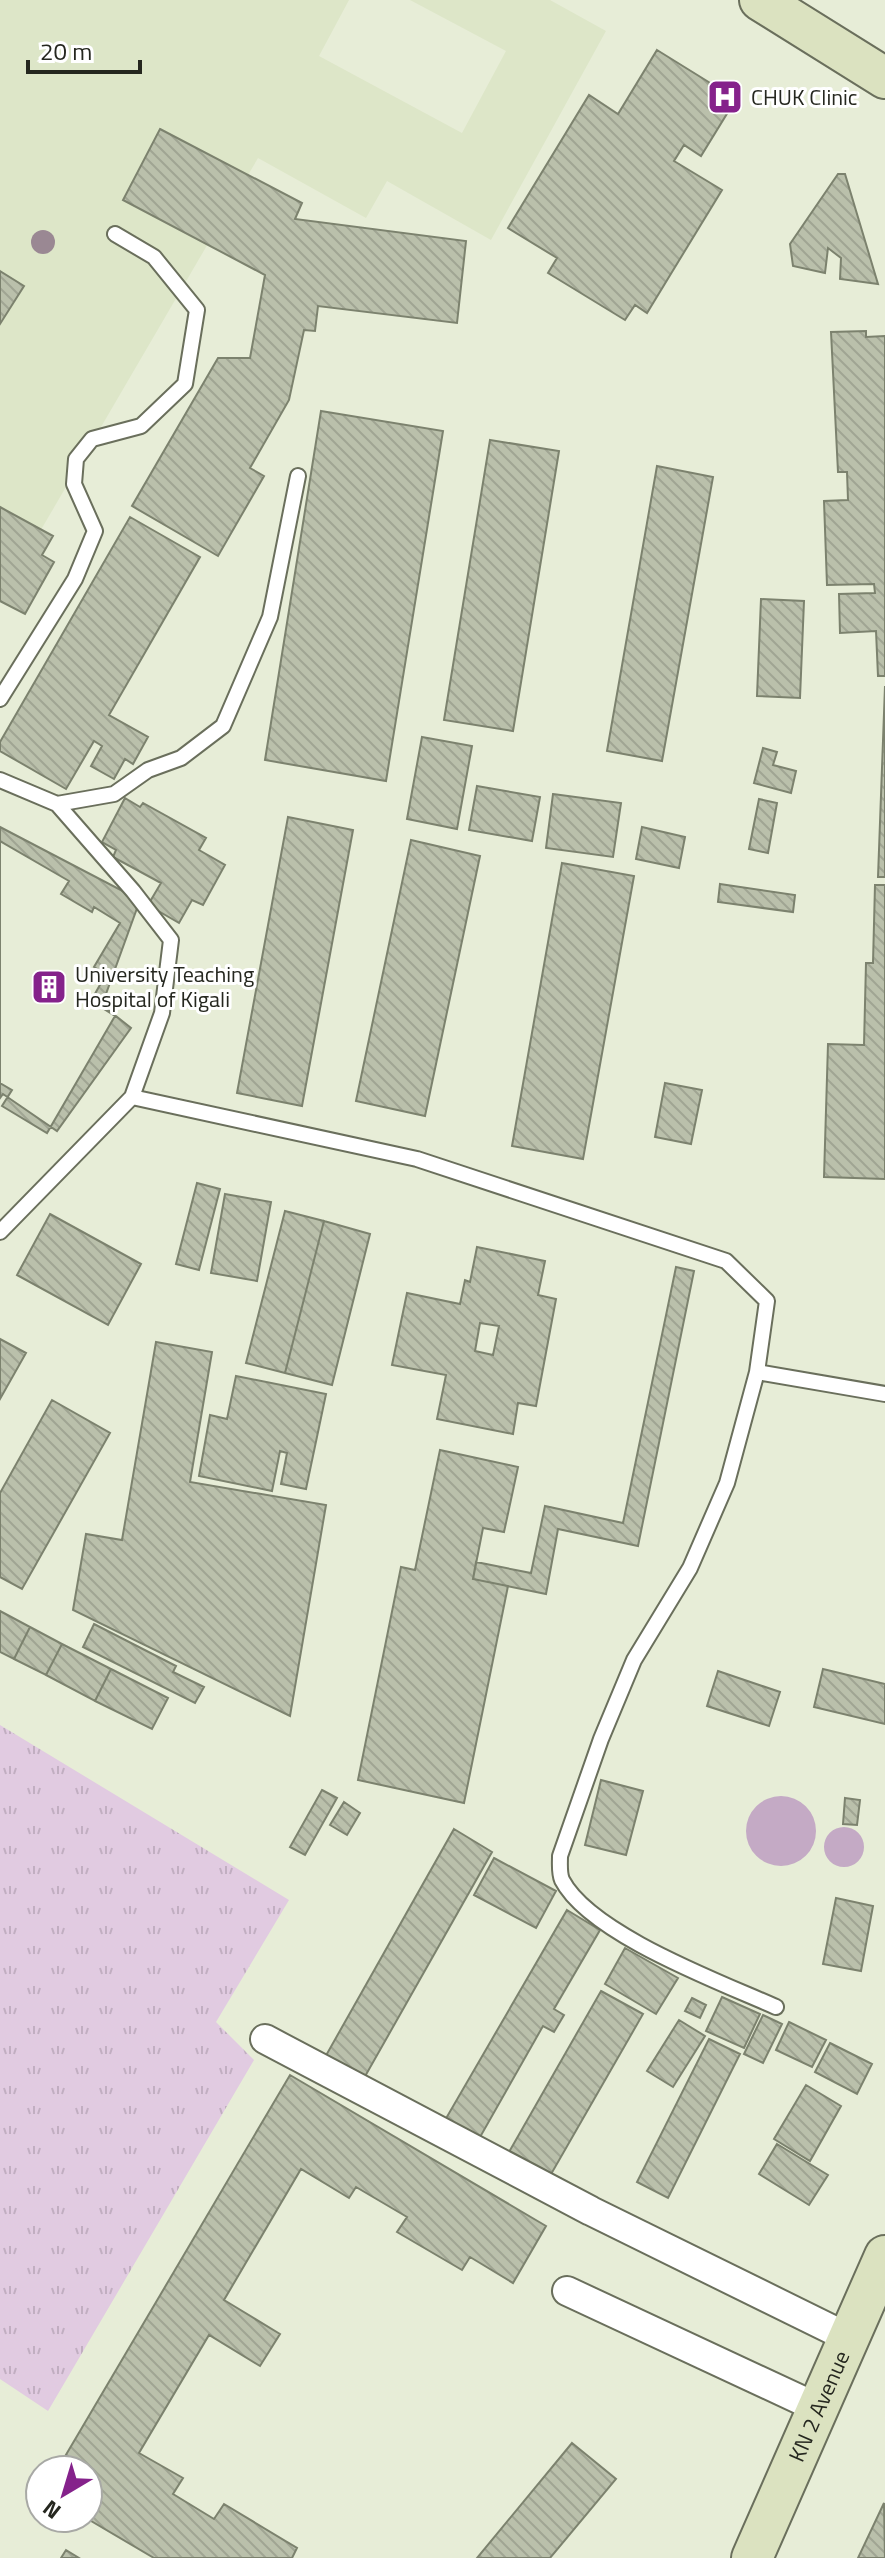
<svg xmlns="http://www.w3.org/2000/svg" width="885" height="2558" font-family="'Titillium Web',sans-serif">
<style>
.built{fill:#dde6c8}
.grass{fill:url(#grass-tufts)}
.water{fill:#c4aac5}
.building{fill:url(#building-back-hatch);stroke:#7c826e;stroke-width:2;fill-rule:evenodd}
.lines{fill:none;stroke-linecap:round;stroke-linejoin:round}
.lane-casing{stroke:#6a6f5c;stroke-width:18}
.street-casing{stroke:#6a6f5c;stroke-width:32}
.secondary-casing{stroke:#6a6f5c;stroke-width:44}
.lane{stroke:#fff;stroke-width:14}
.street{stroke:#fff;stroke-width:28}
.secondary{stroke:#dbe2c0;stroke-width:40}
.tree{fill:#9a8893}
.labels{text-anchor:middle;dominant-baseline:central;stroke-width:6;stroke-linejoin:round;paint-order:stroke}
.poi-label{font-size:22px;fill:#25271f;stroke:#fff;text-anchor:start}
.street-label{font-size:22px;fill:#25271f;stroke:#fff}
</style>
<defs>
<pattern id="grass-tufts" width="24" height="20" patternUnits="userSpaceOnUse" patternTransform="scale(2)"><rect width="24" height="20" fill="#e1cbe1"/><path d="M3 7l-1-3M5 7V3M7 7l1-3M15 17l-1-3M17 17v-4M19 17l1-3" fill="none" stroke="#c1aec1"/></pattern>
<pattern id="building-back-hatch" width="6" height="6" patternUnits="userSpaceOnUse" patternTransform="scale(2)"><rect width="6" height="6" fill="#bac0ab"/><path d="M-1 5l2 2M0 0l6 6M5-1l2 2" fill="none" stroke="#a0a593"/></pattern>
</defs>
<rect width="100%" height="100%" fill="#e7edd7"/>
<!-- built -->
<path class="built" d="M 0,0 L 349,0 L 319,56 L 462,133 L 506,51 L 410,0 L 550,0 L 606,31 L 491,240 L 387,181 L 366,218 L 258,158 L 0,600 Z"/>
<!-- grass -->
<path class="grass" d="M 0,1725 L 289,1900 L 216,2022 L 254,2060 L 48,2411 L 0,2379 Z"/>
<!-- water -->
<path class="water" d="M746 1831a35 35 0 1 1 70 0a35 35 0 1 1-70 0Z
M824 1847a20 20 0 1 1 40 0a20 20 0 1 1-40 0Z"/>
<!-- building -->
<path class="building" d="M 657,50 L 736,99 L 701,156 L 684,145 L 674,161 L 722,190 L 647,313 L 635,305 L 625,320 L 548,273 L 557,258 L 508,228 L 589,95 L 618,114 Z
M 160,129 L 302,203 L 295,219 L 466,241 L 457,323 L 318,306 L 315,331 L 304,330 L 289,400 L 250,468 L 264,476 L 218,556 L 132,506 L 218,358 L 250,358 L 265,275 L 123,200 Z
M 838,174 L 845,174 L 878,284 L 840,279 L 841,258 L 828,248 L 825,273 L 793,266 L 790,244 Z
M 0,271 L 24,286 L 0,324 Z
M 866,331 L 866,337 L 885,336 L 885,676 L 878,676 L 876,631 L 840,633 L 839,594 L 875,593 L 874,584 L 827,585 L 824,501 L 848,500 L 847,472 L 838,472 L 831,332 Z
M 321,411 L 443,431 L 386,781 L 265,760 Z
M 490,440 L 559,451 L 513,731 L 444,720 Z
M 657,466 L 713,477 L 662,761 L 607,751 Z
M 0,507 L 53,536 L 42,555 L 54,562 L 25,614 L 0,601 Z
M 130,517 L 200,557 L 109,715 L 148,737 L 133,764 L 125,759 L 114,779 L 91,766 L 102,746 L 94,741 L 66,789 L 0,751 L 0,742 Z
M 761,599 L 804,601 L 800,698 L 757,696 Z
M 885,686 L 885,877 L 878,877 Z
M 422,737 L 472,746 L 457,829 L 407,819 Z
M 763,748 L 777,752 L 773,765 L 796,771 L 791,793 L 754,783 Z
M 477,786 L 540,797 L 532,841 L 469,830 Z
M 553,794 L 621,803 L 613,857 L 546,848 Z
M 125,798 L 140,807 L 143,803 L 206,838 L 199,850 L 225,865 L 203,905 L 192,900 L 179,923 L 148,905 L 161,883 L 113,857 L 116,850 L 102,842 Z
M 759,799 L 777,803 L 768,853 L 749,849 Z
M 288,817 L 353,830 L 302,1106 L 237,1093 Z
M 0,827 L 140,900 L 102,1005 L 131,1028 L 57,1131 L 3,1094 L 0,1098 Z
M 642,827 L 685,837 L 679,868 L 636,859 Z
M 411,840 L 480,856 L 425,1116 L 356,1101 Z
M 0,841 L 69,881 L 61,894 L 92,912 L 94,907 L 120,923 L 94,967 L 106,974 L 91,1001 L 115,1016 L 47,1133 L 2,1106 L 12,1090 L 0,1083 Z
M 562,863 L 634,876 L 583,1159 L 512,1146 Z
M 720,884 L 795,895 L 793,912 L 718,902 Z
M 875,885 L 885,885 L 885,1179 L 824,1177 L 828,1044 L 864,1045 L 866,963 L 873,963 Z
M 665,1083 L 702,1090 L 691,1144 L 655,1137 Z
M 197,1183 L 220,1189 L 199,1270 L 176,1264 Z
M 225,1194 L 271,1202 L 257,1281 L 211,1273 Z
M 285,1211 L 324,1221 L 285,1373 L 246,1363 Z
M 50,1214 L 141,1264 L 108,1325 L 17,1275 Z
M 324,1221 L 370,1234 L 332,1385 L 285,1373 Z
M 477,1247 L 545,1261 L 538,1295 L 556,1299 L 536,1406 L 518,1403 L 513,1434 L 437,1419 L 446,1375 L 392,1365 L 407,1293 L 460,1304 L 465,1280 L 470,1282 ZM 480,1323 L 499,1326 L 493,1355 L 475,1351 Z
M 676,1267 L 694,1271 L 638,1546 L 558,1529 L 546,1594 L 473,1579 L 476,1562 L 531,1573 L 545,1506 L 623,1523 Z
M 0,1339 L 26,1353 L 0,1399 Z
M 156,1342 L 212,1352 L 190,1482 L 326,1505 L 290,1716 L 73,1610 L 86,1534 L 122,1540 Z
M 236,1376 L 326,1394 L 306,1489 L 281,1484 L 287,1453 L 280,1451 L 272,1491 L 199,1476 L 210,1415 L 227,1419 Z
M 52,1400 L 110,1433 L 22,1589 L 0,1577 L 0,1493 Z
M 440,1450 L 518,1467 L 504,1532 L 483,1528 L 473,1579 L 508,1586 L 464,1803 L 358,1780 L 401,1567 L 415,1570 Z
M 0,1611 L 30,1627 L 14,1659 L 0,1652 Z
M 94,1624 L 176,1666 L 173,1672 L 204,1687 L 195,1703 L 83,1647 Z
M 30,1627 L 62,1644 L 46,1675 L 14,1659 Z
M 62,1644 L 111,1669 L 95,1701 L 46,1675 Z
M 111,1669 L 168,1698 L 152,1729 L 95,1701 Z
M 823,1669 L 885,1684 L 885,1724 L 814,1707 Z
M 718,1671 L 780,1692 L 769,1726 L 707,1706 Z
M 601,1780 L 643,1791 L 626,1855 L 585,1845 Z
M 322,1790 L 337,1798 L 305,1855 L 290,1847 Z
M 845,1798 L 860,1800 L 857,1825 L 843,1824 Z
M 344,1802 L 360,1813 L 347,1835 L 330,1825 Z
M 454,1829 L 492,1852 L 363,2080 L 324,2059 Z
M 494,1858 L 556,1891 L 536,1928 L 474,1895 Z
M 836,1898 L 873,1906 L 861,1971 L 823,1964 Z
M 567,1910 L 600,1930 L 554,2009 L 564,2015 L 554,2032 L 543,2026 L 475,2146 L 441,2127 Z
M 625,1948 L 678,1978 L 656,2014 L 605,1984 Z
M 601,1991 L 643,2014 L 550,2176 L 509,2152 Z
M 722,1997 L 760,2014 L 744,2048 L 706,2031 Z
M 692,1998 L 706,2005 L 700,2018 L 685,2011 Z
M 763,2015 L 782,2024 L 763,2063 L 744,2054 Z
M 679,2020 L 705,2036 L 673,2087 L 647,2071 Z
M 789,2022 L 826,2040 L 812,2067 L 776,2050 Z
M 709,2039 L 740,2054 L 668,2198 L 637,2182 Z
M 830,2043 L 872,2064 L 857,2094 L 815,2072 Z
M 290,2075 L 546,2226 L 513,2283 L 470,2257 L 462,2270 L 397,2232 L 407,2217 L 356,2187 L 349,2198 L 301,2169 L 224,2300 L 280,2334 L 260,2366 L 209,2335 L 139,2453 L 183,2478 L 173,2494 L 214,2519 L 224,2504 L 297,2548 L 292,2558 L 154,2558 L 86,2518 L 88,2470 L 57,2470 Z
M 806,2085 L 841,2106 L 810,2161 L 774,2139 Z
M 777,2144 L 828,2175 L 809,2205 L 759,2174 Z
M 572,2443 L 616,2479 L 550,2558 L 477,2558 Z
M 884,2503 L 885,2558 L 858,2558 Z
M 66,2550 L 79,2558 L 61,2558 Z"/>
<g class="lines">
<defs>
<path id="lane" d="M 0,699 L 75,579 L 95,531 L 74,484 L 76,459 L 92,439 L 141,426 L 185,384 L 197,310 L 154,257 L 115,234
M 0,780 L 57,804 L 133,891 L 171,940 L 162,1013 L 132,1097 L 417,1159 L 726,1261 L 767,1301 L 757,1372
M 57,804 L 114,794 L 148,770 L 181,758 L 223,726 L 270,617 L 298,476
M 0,1232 L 132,1097
M 776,2007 C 720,1982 590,1934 562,1880 C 559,1873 560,1864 560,1856 L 601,1739 L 634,1660 L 690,1568 L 727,1483 L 757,1372 L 885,1394"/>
<path id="street" d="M 265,2039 L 591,2211 L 849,2338
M 567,2291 L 818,2408"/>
<g id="secondary">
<path d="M 760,0 L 885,78"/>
<path id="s1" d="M 752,2558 L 885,2256"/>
</g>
</defs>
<!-- lane casing -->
<use href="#lane" class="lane-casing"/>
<!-- street casing -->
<use href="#street" class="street-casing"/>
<!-- secondary casing -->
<use href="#secondary" class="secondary-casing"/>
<!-- lane -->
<use href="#lane" class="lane"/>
<!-- street -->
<use href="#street" class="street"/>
<!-- secondary -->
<use href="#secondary" class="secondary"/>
</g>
<!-- trees -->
<circle class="tree" cx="43" cy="242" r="12"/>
<!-- icons -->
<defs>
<symbol id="hospital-square" viewBox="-11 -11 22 22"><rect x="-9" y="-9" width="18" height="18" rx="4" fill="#85228b" stroke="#fff"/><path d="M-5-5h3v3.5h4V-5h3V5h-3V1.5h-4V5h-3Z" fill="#fff"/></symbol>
<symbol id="building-square" viewBox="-11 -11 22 22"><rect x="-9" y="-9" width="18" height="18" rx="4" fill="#85228b" stroke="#fff"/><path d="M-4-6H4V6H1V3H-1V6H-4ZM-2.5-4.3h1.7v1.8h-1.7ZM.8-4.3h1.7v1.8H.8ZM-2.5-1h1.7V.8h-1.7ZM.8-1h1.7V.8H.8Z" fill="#fff"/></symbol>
</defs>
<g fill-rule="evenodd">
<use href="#hospital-square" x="705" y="77" width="40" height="40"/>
<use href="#building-square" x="29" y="967" width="40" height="40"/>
</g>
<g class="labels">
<!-- poi labels -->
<g class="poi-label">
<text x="751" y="97">CHUK Clinic</text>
<text x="75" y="974">University Teaching<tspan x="75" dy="25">Hospital of Kigali</tspan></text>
</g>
<!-- street labels -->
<g class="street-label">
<text stroke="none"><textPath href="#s1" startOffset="166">KN 2 Avenue</textPath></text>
</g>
</g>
<!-- north arrow -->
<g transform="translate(64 2494) rotate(218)"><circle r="38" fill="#ffffff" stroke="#a8a9a5" stroke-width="2"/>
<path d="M0-6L14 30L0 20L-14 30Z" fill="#85228b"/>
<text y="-12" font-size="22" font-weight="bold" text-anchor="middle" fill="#25271f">N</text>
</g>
<!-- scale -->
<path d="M28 60v12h112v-12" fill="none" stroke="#25271f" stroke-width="4"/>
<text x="40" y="60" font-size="24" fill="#25271f" stroke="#ffffff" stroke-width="6" paint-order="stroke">20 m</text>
</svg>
